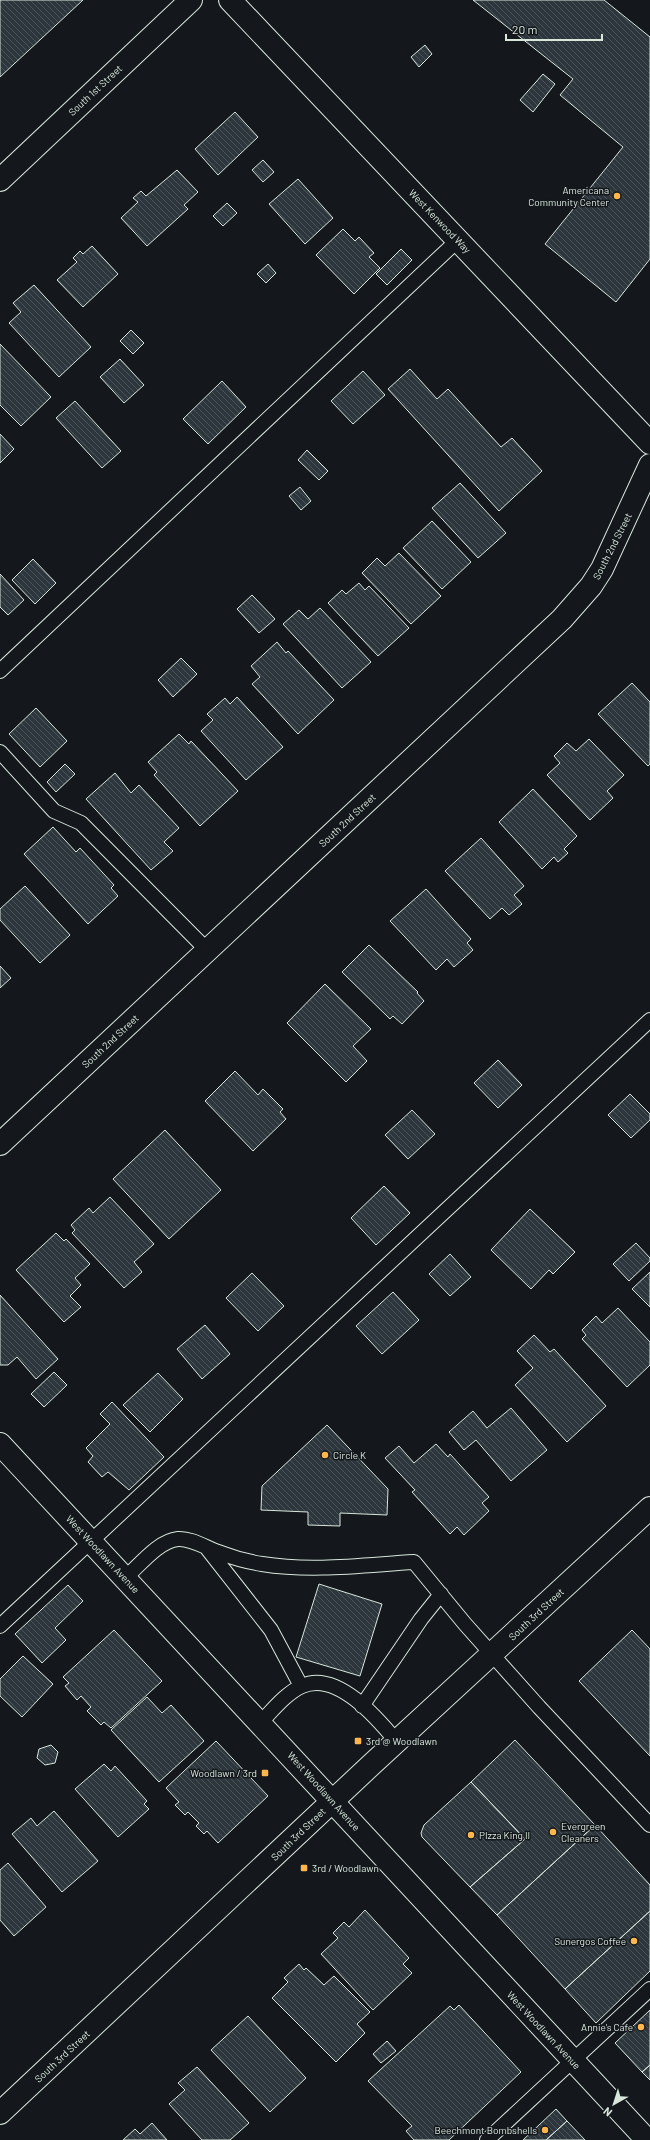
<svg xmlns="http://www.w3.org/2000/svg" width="650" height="2140" font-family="Barlow,sans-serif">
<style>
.building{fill:url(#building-back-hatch);stroke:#d8e6dc}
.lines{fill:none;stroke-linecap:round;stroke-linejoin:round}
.lane-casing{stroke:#d8e6dc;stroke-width:16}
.street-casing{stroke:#d8e6dc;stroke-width:24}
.secondary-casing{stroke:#d8e6dc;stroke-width:24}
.lane{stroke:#14181c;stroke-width:14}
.street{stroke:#14181c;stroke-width:22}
.secondary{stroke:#14181c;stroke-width:22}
.poi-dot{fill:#ffb74d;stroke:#14181c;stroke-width:1.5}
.labels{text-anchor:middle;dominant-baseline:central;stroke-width:3;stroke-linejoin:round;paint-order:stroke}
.street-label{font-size:10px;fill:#d8e6dc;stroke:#14181c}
.poi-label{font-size:10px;fill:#d8e6dc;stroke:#14181c;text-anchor:end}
</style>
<defs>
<pattern id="building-back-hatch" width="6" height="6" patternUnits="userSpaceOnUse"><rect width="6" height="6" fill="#2c363c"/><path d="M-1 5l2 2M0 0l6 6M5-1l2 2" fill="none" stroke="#4a5358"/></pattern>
</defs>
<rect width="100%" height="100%" fill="#14181c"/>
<!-- building -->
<path class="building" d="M 0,0 L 83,0 L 0,77 Z
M 473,0 L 604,0 L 650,37 L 650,259 L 616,302 L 545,244 L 623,147 L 560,95 L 573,79 Z
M 425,45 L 432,54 L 419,67 L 411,57 Z
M 543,74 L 555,84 L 533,112 L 520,100 Z
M 235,112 L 258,137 L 218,175 L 195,149 Z
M 263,160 L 274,172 L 263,182 L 252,170 Z
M 177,170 L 198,192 L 184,205 L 188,209 L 147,246 L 121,218 L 138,202 L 133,198 L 141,191 L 146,196 Z
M 298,179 L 333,218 L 305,244 L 269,204 Z
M 227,203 L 237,213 L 223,226 L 213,216 Z
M 343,229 L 355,241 L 359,237 L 374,253 L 369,257 L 380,268 L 354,294 L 316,255 Z
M 92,246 L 118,274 L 83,307 L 57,280 L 77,262 L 73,258 L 80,251 L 83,254 Z
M 401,249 L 412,260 L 387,285 L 376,274 Z
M 268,264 L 276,273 L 266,283 L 257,274 Z
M 34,285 L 91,347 L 59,377 L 9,323 L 21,312 L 13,303 Z
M 131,330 L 144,343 L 133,354 L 120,341 Z
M 0,344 L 51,397 L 21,426 L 0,405 Z
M 120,359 L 144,385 L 124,403 L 100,377 Z
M 410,369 L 437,399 L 448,389 L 501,447 L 512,438 L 542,471 L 499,511 L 388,389 Z
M 363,371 L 385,395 L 353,424 L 331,401 Z
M 222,381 L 246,407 L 208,444 L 183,419 Z
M 75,401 L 121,451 L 102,468 L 56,418 Z
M 0,434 L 14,449 L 0,463 Z
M 307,450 L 328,471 L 319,480 L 298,460 Z
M 460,483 L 506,533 L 478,558 L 432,508 Z
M 300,487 L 311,501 L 301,510 L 289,496 Z
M 432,521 L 471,562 L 442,589 L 403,548 Z
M 399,553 L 441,596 L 411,624 L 362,573 L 377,558 L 385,566 Z
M 33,559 L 56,583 L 35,604 L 12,580 Z
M 0,574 L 24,600 L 8,615 L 0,607 Z
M 359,583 L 365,590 L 369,586 L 409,628 L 378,656 L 328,603 L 342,590 L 346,594 Z
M 252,595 L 275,619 L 259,633 L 237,609 Z
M 320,608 L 371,662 L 342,688 L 283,624 L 299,610 L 308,619 Z
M 277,642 L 286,653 L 288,651 L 334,700 L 298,734 L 252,684 L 260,677 L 251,666 Z
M 181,658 L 197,674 L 173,697 L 158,680 Z
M 632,683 L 650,702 L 650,764 L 648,766 L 598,714 Z
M 237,697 L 283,747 L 246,780 L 201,731 L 213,720 L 207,714 L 225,698 L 230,704 Z
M 36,708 L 67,741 L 40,767 L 9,734 Z
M 179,734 L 189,744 L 191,741 L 238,791 L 200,826 L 154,775 L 157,772 L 148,762 Z
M 589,739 L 624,775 L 607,791 L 613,798 L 590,820 L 547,775 L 560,763 L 554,756 L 567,743 L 576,751 Z
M 65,764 L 75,774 L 56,792 L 47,782 Z
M 115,773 L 131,793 L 139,785 L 179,828 L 164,842 L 173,851 L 151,870 L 86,799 Z
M 533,789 L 577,836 L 564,849 L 568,853 L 558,862 L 554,857 L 542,869 L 499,822 Z
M 53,827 L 76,852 L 80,848 L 114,885 L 111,888 L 118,896 L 88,924 L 24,854 Z
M 481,838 L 524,886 L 514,895 L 522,904 L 509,915 L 502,908 L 490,919 L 445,871 Z
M 25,886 L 70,935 L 40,963 L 0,920 L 0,909 Z
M 426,889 L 471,939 L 467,943 L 473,950 L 454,967 L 447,959 L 436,970 L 390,921 Z
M 369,945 L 418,992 L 417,993 L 424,1001 L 402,1024 L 393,1016 L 390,1019 L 342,972 Z
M 0,966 L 11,978 L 0,988 Z
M 325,984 L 371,1029 L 353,1046 L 367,1061 L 346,1082 L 287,1023 Z
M 498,1060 L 522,1085 L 498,1108 L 474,1083 Z
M 235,1071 L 258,1095 L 263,1089 L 283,1109 L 280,1112 L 286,1119 L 253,1151 L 205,1101 Z
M 630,1094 L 650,1114 L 650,1120 L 631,1138 L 608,1115 Z
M 412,1110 L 435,1134 L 408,1159 L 385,1135 Z
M 165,1130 L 221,1190 L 169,1239 L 113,1179 Z
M 384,1186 L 410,1213 L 376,1245 L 351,1218 Z
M 110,1197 L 154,1244 L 134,1262 L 142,1272 L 124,1288 L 72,1233 L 75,1230 L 71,1225 L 89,1208 L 93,1213 Z
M 530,1209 L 575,1252 L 553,1274 L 549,1270 L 531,1289 L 491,1250 Z
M 56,1233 L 64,1241 L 66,1239 L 90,1264 L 75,1278 L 81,1285 L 70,1296 L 81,1307 L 64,1322 L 16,1270 Z
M 636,1243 L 650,1258 L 650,1261 L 629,1281 L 613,1264 Z
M 450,1254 L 471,1277 L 450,1296 L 429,1274 Z
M 650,1272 L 650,1307 L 632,1289 Z
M 252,1273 L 284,1306 L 258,1331 L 226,1298 Z
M 393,1292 L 419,1320 L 382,1354 L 356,1326 Z
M 0,1295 L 58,1359 L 36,1379 L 17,1357 L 8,1365 L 0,1365 Z
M 618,1308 L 650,1342 L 650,1365 L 627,1387 L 582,1339 L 586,1335 L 582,1330 L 596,1316 L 602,1323 Z
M 205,1325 L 230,1354 L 202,1379 L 177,1349 Z
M 534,1335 L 550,1352 L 554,1349 L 606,1406 L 567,1442 L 515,1385 L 533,1368 L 517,1351 Z
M 54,1372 L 67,1385 L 44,1407 L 31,1394 Z
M 158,1373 L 183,1399 L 150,1432 L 123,1405 Z
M 112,1402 L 164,1457 L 129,1490 L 108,1472 L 102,1477 L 88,1462 L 93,1456 L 86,1448 L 110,1424 L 100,1414 Z
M 511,1408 L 547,1450 L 511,1481 L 476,1440 L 464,1450 L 449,1432 L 473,1411 L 487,1428 Z
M 327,1425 L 388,1489 L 387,1515 L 340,1513 L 340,1526 L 308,1525 L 308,1512 L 261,1510 L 262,1486 Z
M 436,1444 L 448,1457 L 450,1454 L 489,1497 L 482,1503 L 489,1511 L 464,1535 L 457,1527 L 450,1534 L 412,1492 L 415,1490 L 385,1458 L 399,1446 L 414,1463 Z
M 319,1584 L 382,1604 L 360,1676 L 296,1657 Z
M 68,1585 L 83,1601 L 55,1628 L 66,1640 L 42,1663 L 15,1634 Z
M 114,1630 L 162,1681 L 111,1728 L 104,1722 L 101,1725 L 87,1711 L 91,1707 L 81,1696 L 77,1700 L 65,1686 L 69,1683 L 63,1677 Z
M 632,1630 L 650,1649 L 650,1756 L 579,1681 Z
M 23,1656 L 53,1684 L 22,1717 L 0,1696 L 0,1679 Z
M 147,1697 L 162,1713 L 171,1705 L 204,1741 L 159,1782 L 111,1730 Z
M 515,1740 L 595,1825 L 497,1915 L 470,1887 L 525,1839 L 471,1782 Z
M 216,1741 L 268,1796 L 218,1843 L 207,1831 L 204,1834 L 196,1826 L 199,1823 L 188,1812 L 185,1815 L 175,1805 L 179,1802 L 166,1788 Z
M 51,1745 L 58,1752 L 55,1763 L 45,1765 L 37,1758 L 39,1749 Z
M 104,1764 L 111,1771 L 115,1766 L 147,1801 L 144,1804 L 149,1809 L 118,1837 L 75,1789 Z
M 471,1782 L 525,1839 L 470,1887 L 422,1837 L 421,1833 L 424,1825 Z
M 54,1811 L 98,1861 L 62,1892 L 12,1834 L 31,1818 L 37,1826 Z
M 595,1825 L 650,1885 L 650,1911 L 565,1989 L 497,1915 Z
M 8,1863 L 46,1907 L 14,1936 L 0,1920 L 0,1870 Z
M 365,1910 L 409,1958 L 403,1964 L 412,1973 L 373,2010 L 321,1954 L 338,1938 L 333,1933 L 344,1922 L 349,1927 Z
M 650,1911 L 650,1971 L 596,2023 L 565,1989 Z
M 299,1964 L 304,1970 L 306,1968 L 324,1985 L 334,1976 L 370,2012 L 357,2024 L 365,2033 L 336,2062 L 272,1998 L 288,1982 L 284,1978 Z
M 459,2005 L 521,2072 L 449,2140 L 414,2140 L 406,2131 L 412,2126 L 368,2081 L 450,2006 L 454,2010 Z
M 650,2010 L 650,2065 L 642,2072 L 615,2043 Z
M 248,2016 L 306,2078 L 270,2112 L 211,2050 Z
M 387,2041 L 396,2051 L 381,2063 L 373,2054 Z
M 650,2065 L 650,2080 L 642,2072 Z
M 197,2067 L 249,2123 L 230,2140 L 202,2140 L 169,2104 L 185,2090 L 178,2083 Z
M 556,2109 L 567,2121 L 546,2140 L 523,2140 Z
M 567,2121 L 585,2140 L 546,2140 Z
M 152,2123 L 167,2140 L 123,2140 L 135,2129 L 140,2134 Z"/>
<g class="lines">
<defs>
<path id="lane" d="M 0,671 L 458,240
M 0,752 L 54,811 L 81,823 L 207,950
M 206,1547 L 271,1630 L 301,1686
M 125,1578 C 140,1565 158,1541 178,1539 C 192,1538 208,1549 221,1553 C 234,1558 249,1562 262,1564 C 312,1572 364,1565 414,1562 L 465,1624 L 539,1707 L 650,1825
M 0,1626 L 650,1020
M 362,1706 L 421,1619 L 441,1594
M 260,1723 C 272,1711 286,1693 302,1686 C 337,1670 378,1719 397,1742
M 487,2140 L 650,1989"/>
<path id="street" d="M 230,0 L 650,443
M 0,180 L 191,0
M 0,1144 L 562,619 L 591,586 L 602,569 L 650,465"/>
<path id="secondary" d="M 0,1444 L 647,2140
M 0,2113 L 371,1765 L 650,1508"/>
</defs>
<!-- lane casing -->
<use href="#lane" class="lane-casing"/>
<!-- street casing -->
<use href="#street" class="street-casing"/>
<!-- secondary casing -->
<use href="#secondary" class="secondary-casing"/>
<!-- lane -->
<use href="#lane" class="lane"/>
<!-- street -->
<use href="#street" class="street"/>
<!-- secondary -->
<use href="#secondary" class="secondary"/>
</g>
<!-- markers -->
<g class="poi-dot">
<circle cx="617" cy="196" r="4"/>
<circle cx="325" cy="1455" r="4"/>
<rect x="354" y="1737" width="8" height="8" rx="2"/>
<rect x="261" y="1769" width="8" height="8" rx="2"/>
<circle cx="553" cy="1832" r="4"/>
<circle cx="471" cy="1835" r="4"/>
<rect x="300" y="1864" width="8" height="8" rx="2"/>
<circle cx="634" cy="1941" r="4"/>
<circle cx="641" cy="2027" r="4"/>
<circle cx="545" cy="2130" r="4"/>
</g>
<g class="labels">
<!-- street labels -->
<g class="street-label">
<text transform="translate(95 90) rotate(-43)">South 1st Street</text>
<text transform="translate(440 221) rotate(46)">West Kenwood Way</text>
<text transform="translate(612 546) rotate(-63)">South 2nd Street</text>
<text transform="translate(347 820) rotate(-43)">South 2nd Street</text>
<text transform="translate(110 1041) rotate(-43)">South 2nd Street</text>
<text transform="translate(103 1554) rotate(47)">West Woodlawn Avenue</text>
<text transform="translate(536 1614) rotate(-43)">South 3rd Street</text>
<text transform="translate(324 1791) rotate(48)">West Woodlawn Avenue</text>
<text transform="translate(298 1834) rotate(-44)">South 3rd Street</text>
<text transform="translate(544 2030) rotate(47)">West Woodlawn Avenue</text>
<text transform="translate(62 2056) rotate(-43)">South 3rd Street</text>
</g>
<!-- poi labels -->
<g class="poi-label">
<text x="609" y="190">Americana<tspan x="609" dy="12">Community Center</tspan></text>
<text x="333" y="1455" text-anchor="start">Circle K</text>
<text x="366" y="1741" text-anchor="start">3rd @ Woodlawn</text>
<text x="257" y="1773">Woodlawn / 3rd</text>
<text x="561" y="1826" text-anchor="start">Evergreen<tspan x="561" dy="12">Cleaners</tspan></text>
<text x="479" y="1835" text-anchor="start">PIzza King II</text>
<text x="312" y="1868" text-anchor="start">3rd / Woodlawn</text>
<text x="626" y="1941">Sunergos Coffee</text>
<text x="633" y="2027">Annie's Cafe</text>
<text x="537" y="2130">Beechmont Bombshells</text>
</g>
</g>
<!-- north arrow -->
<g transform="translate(614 2104) rotate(219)" stroke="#14181c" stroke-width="3" paint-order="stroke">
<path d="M0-3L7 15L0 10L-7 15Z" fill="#d8e6dc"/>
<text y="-6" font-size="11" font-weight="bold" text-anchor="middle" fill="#d8e6dc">N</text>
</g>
<!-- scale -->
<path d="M506 34v6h96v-6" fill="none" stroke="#d8e6dc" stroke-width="2"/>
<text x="512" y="34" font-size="12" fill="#d8e6dc" stroke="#14181c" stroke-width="3" paint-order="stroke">20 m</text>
</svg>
